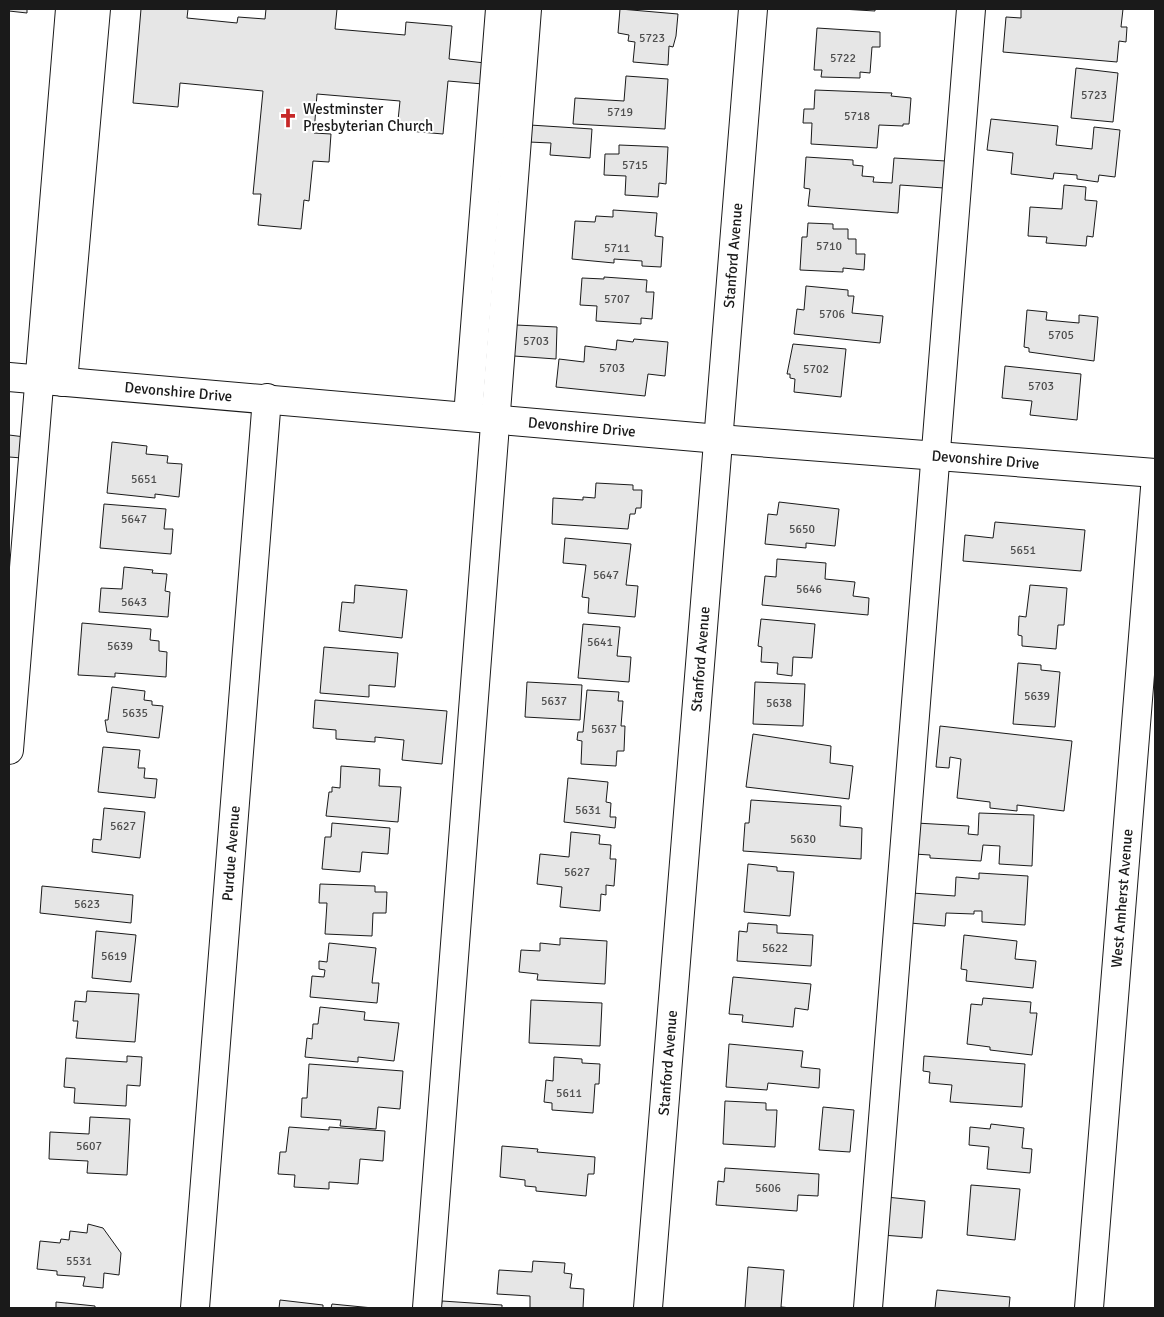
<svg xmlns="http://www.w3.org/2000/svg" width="1164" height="1317" font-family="Signika,sans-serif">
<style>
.building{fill:#e6e6e6;stroke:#1a1a1a}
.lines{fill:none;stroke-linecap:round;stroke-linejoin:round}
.minor-casing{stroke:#1a1a1a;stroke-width:30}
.minor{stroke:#fff;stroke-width:28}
.labels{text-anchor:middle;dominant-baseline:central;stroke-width:4;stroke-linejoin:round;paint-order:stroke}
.number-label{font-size:12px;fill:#4d4d4d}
.poi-label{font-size:15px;fill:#1a1a1a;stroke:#fff;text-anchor:start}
.street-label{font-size:15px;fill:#1a1a1a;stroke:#fff}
</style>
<rect width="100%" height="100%" fill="#fff"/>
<!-- building -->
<path class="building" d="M 9,9 L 27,9 L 27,13 L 9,11 Z
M 141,9 L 188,9 L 187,18 L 237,23 L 238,17 L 265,19 L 266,9 L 337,9 L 335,29 L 405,35 L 406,22 L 452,26 L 449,59 L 485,63 L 483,84 L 448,81 L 443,134 L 397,130 L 400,101 L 317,94 L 314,133 L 331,134 L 329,162 L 313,161 L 309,201 L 304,200 L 301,229 L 258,225 L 261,194 L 253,194 L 263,91 L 180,83 L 178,107 L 133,103 Z
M 620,9 L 678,14 L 676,36 L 673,47 L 669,46 L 668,65 L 633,62 L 635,42 L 628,41 L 629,35 L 618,33 Z
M 841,9 L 875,9 L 875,11 Z
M 1021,9 L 1123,9 L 1121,27 L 1127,27 L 1126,42 L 1119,41 L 1117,62 L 1003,52 L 1006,17 L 1021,18 Z
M 817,28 L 880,32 L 880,47 L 872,47 L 870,73 L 860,72 L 860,78 L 821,77 L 822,70 L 814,70 Z
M 1076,68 L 1118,73 L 1113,122 L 1071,118 Z
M 626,76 L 668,79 L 665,129 L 573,124 L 575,98 L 624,101 Z
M 815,90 L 892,93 L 891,96 L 911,98 L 909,124 L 903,124 L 903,126 L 879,125 L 877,148 L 811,144 L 812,123 L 803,123 L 804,109 L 814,109 Z
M 991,119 L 1058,126 L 1056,145 L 1092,149 L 1094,127 L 1120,130 L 1115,177 L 1099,175 L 1098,182 L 1077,179 L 1077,175 L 1054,173 L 1053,179 L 1011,174 L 1013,153 L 987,150 Z
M 530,125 L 592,129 L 590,158 L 550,155 L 551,143 L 529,142 Z
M 619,145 L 668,147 L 666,184 L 659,183 L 658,197 L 625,195 L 626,176 L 604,175 L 605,154 L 619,154 Z
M 806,157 L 853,160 L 853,165 L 863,166 L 862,176 L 874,177 L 873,182 L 892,183 L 894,158 L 946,161 L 944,188 L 900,185 L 898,213 L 808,206 L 810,189 L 804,188 Z
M 1064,185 L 1086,187 L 1085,200 L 1097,201 L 1093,237 L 1087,236 L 1086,246 L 1046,243 L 1047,237 L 1028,236 L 1030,207 L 1062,209 Z
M 613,210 L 657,213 L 655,236 L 663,237 L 661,267 L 642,266 L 642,261 L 614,259 L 614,263 L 572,259 L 575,221 L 595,222 L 596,216 L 613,217 Z
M 808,223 L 833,224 L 833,229 L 848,229 L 848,239 L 856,239 L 856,254 L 865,254 L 864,270 L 843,268 L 843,272 L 800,270 L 802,237 L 807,237 Z
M 604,277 L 647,280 L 646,292 L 654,292 L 652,319 L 641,318 L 641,324 L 596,321 L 597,306 L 580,305 L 582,278 L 604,279 Z
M 806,286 L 848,290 L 848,296 L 854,296 L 852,313 L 883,316 L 880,343 L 794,334 L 797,309 L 804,310 Z
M 1027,310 L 1047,312 L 1046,320 L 1079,323 L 1079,315 L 1098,317 L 1094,361 L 1029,352 L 1029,348 L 1024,347 Z
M 516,325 L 557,327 L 556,359 L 514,356 Z
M 634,339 L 668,342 L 665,376 L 648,374 L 645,396 L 556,387 L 559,359 L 584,362 L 585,346 L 616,350 L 617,340 L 633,342 Z
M 793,344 L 846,349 L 841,397 L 794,392 L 795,379 L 790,378 L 790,374 L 787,374 Z
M 1005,366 L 1081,374 L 1077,420 L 1030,415 L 1032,401 L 1002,398 Z
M 9,435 L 25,437 L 22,458 L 9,457 Z
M 112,442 L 147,446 L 146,454 L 168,456 L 167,463 L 182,464 L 179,497 L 155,494 L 155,498 L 107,493 Z
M 596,483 L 633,485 L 633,490 L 642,490 L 641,508 L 636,508 L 635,514 L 630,514 L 628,529 L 552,524 L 553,498 L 583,500 L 583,497 L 595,498 Z
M 779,502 L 839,509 L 835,546 L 806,543 L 806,548 L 765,544 L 768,514 L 777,515 Z
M 104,504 L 166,509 L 164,529 L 173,529 L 171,554 L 100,548 Z
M 995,522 L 1085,530 L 1081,571 L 963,561 L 965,535 L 993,538 Z
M 565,538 L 631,544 L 626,585 L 638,586 L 635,617 L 588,613 L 589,598 L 582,597 L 586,565 L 563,563 Z
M 777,559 L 826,563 L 825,579 L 855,582 L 853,596 L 869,598 L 868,615 L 762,605 L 765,576 L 776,577 Z
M 124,567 L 153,570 L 152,573 L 167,574 L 165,591 L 170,592 L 168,617 L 99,612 L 101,588 L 122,589 Z
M 355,585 L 407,590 L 402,638 L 339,631 L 342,602 L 354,603 Z
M 1030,585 L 1067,588 L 1064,625 L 1058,625 L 1056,649 L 1022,646 L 1022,636 L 1018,635 L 1019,616 L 1026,617 Z
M 761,619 L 815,624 L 812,658 L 793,657 L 792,676 L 777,674 L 778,663 L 761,662 L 762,647 L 758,646 Z
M 82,623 L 151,629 L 150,640 L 159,641 L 159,651 L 167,652 L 166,677 L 115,673 L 115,677 L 78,675 Z
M 583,624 L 620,627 L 617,656 L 631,657 L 629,682 L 578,678 Z
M 324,647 L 398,653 L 395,687 L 369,685 L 369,697 L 320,693 Z
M 1018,663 L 1041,665 L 1041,670 L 1060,672 L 1055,727 L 1013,724 Z
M 527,682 L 582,685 L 580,720 L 525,717 Z
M 755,682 L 805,684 L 803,726 L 753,724 Z
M 112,687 L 145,691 L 144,700 L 152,701 L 152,705 L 163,706 L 159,738 L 107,732 L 105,720 L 108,720 Z
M 587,690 L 619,692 L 618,701 L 623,701 L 621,726 L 625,726 L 624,751 L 617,751 L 616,766 L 581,764 L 582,741 L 577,740 L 578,732 L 583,732 Z
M 315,700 L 447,711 L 442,764 L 402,760 L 404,740 L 375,737 L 375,742 L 336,739 L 336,730 L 313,728 Z
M 940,726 L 1072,741 L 1064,811 L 1017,805 L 1017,811 L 990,808 L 990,802 L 957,798 L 961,759 L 950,757 L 949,768 L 936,767 Z
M 753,734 L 831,746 L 830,763 L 853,766 L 849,799 L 746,787 Z
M 103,747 L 140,750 L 138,768 L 145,768 L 144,778 L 157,779 L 155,798 L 98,792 Z
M 341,766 L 380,769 L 379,786 L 401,787 L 398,822 L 326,816 L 329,792 L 332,792 L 332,787 L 340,788 Z
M 568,778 L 608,782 L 606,802 L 611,803 L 610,817 L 616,817 L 615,828 L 564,822 Z
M 751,800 L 841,806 L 840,826 L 862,828 L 861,859 L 743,851 L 745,823 L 749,823 Z
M 104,808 L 145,812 L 140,858 L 92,852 L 93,839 L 101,840 Z
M 979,813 L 1034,815 L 1032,866 L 999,864 L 1000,846 L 983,845 L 981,861 L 930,858 L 930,855 L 914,854 L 916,823 L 969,826 L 968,834 L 978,835 Z
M 332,823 L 390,828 L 388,854 L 362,852 L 360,872 L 322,869 L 325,837 L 331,837 Z
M 571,832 L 600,835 L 599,844 L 611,845 L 610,859 L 616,859 L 614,886 L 606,885 L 606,895 L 601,894 L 600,911 L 560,907 L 562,887 L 537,884 L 540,854 L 569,857 Z
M 748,864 L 777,867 L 777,871 L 794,872 L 790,916 L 744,912 Z
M 979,873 L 1028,876 L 1025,925 L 982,922 L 982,911 L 974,911 L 974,914 L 946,913 L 945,926 L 910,923 L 912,893 L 955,896 L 956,877 L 979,879 Z
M 320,884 L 375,886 L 375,892 L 387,892 L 386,913 L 373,913 L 372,936 L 325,934 L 327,903 L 319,903 Z
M 42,886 L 133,895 L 131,923 L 40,913 Z
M 748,923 L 777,925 L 777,933 L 813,935 L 811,966 L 737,961 L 739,931 L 747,932 Z
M 96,931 L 136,935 L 131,982 L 92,978 Z
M 964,935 L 1017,941 L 1015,959 L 1036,961 L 1033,988 L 966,981 L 967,970 L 961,969 Z
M 560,938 L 607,941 L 605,984 L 537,980 L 538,974 L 519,972 L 521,950 L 540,951 L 540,943 L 560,945 Z
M 329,943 L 376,948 L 372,983 L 379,983 L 377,1003 L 310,997 L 312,976 L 324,977 L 325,970 L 319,969 L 319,961 L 327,962 Z
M 733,977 L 811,984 L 808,1010 L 795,1008 L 793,1027 L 742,1022 L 743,1015 L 729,1014 Z
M 87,991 L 139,994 L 135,1042 L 76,1038 L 78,1021 L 73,1021 L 75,1001 L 86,1002 Z
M 983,998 L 1031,1002 L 1030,1013 L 1037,1013 L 1032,1055 L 990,1050 L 990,1047 L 967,1044 L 971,1004 L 982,1005 Z
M 531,1000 L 602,1003 L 600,1046 L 529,1043 Z
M 320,1007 L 365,1012 L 364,1020 L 399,1023 L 394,1061 L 358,1057 L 358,1062 L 305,1057 L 307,1038 L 312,1039 L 313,1024 L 318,1024 Z
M 729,1044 L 803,1051 L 801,1067 L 820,1069 L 819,1088 L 768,1083 L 767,1090 L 726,1087 Z
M 127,1056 L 142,1057 L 140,1086 L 127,1085 L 126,1106 L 74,1103 L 75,1088 L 64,1087 L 66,1058 L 127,1062 Z
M 924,1056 L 1025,1064 L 1022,1107 L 950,1102 L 952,1085 L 929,1083 L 930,1072 L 923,1071 Z
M 554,1057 L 582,1059 L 582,1063 L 600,1064 L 599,1084 L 595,1084 L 593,1113 L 552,1110 L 552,1103 L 544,1102 L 546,1080 L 553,1081 Z
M 309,1064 L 403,1071 L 400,1109 L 378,1107 L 376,1129 L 340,1126 L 341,1120 L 301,1117 L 302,1098 L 307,1098 Z
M 725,1101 L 766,1103 L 766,1110 L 777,1110 L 775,1147 L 723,1144 Z
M 823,1107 L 854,1110 L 850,1152 L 819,1150 Z
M 90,1117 L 130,1119 L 127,1175 L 87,1173 L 88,1161 L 49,1159 L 50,1132 L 89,1134 Z
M 991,1124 L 1024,1128 L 1022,1148 L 1032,1149 L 1030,1173 L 987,1169 L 989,1147 L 969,1145 L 970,1127 L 990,1129 Z
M 289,1127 L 329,1130 L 329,1127 L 385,1131 L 383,1161 L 360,1159 L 358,1184 L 329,1182 L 329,1189 L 294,1187 L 295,1175 L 278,1174 L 280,1152 L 286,1152 Z
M 502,1146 L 538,1149 L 537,1152 L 595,1157 L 594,1174 L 588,1174 L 586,1196 L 536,1191 L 536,1187 L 525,1186 L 525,1180 L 500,1177 Z
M 725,1168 L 819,1174 L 818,1196 L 798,1195 L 797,1211 L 716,1205 L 718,1181 L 724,1182 Z
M 971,1185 L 1020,1189 L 1015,1240 L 967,1235 Z
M 886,1197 L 925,1201 L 922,1238 L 882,1235 Z
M 88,1224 L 103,1228 L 121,1253 L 119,1275 L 104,1273 L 103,1288 L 83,1286 L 85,1277 L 57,1275 L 57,1271 L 37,1269 L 40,1241 L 60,1243 L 61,1239 L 69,1240 L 70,1231 L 87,1233 Z
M 533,1261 L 565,1263 L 564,1273 L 572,1274 L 570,1288 L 584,1289 L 583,1308 L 530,1308 L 530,1296 L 497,1294 L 499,1270 L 532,1272 Z
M 748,1267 L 784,1270 L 781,1307 L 792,1308 L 745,1308 Z
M 937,1290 L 1010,1297 L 1009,1308 L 935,1308 Z
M 280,1300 L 323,1305 L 323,1308 L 279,1308 Z
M 442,1301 L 502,1305 L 502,1308 L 441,1308 Z
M 56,1302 L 95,1306 L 95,1308 L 56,1308 Z
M 332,1304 L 373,1308 L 331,1308 Z"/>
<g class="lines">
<defs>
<g id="minor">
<path id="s1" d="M 9,377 L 719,439 L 1155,473"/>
<path d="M 63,382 L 96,9"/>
<path d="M 468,416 L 500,9"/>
<path d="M 9,750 L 70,9"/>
<path id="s2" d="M 195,1308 L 267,398"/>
<path d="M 427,1308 L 527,9"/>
<path id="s3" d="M 648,1308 L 753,9"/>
<path d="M 868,1308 L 971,9"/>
<path id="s4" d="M 1089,1308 L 1155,488"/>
</g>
</defs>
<!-- minor casing -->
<use href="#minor" class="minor-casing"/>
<!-- minor -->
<use href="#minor" class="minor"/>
</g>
<!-- icons -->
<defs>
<symbol id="church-bare" viewBox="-9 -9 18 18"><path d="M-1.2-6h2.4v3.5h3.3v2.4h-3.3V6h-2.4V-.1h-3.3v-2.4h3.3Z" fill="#c62828" stroke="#fff" stroke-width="2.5" paint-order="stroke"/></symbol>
</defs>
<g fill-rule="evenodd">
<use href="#church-bare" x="274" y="104" width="28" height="28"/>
</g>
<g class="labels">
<!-- number labels -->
<g class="number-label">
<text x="652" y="38">5723</text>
<text x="843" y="58">5722</text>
<text x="1094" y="95">5723</text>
<text x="620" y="112">5719</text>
<text x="857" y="116">5718</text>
<text x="635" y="165">5715</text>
<text x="829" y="246">5710</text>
<text x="617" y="248">5711</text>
<text x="617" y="299">5707</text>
<text x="832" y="314">5706</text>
<text x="1061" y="335">5705</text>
<text x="536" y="341">5703</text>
<text x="612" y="368">5703</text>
<text x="816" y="369">5702</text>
<text x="1041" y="386">5703</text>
<text x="144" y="479">5651</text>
<text x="134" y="519">5647</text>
<text x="802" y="529">5650</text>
<text x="1023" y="550">5651</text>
<text x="606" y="575">5647</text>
<text x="809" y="589">5646</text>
<text x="134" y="602">5643</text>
<text x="600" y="642">5641</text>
<text x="120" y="646">5639</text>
<text x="1037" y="696">5639</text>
<text x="554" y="701">5637</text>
<text x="779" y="703">5638</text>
<text x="135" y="713">5635</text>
<text x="604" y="729">5637</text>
<text x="588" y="810">5631</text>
<text x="123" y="826">5627</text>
<text x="803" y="839">5630</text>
<text x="577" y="872">5627</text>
<text x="87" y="904">5623</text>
<text x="775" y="948">5622</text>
<text x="114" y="956">5619</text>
<text x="569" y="1093">5611</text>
<text x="89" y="1146">5607</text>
<text x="768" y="1188">5606</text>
<text x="79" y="1261">5531</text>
</g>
<!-- poi labels -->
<g class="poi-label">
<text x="303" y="109">Westminster<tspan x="303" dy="17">Presbyterian Church</tspan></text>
</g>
<!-- street labels -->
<g class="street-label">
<text stroke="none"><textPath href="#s3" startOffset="1056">Stanford Avenue</textPath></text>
<text stroke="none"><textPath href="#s1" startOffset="170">Devonshire Drive</textPath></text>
<text stroke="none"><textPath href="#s1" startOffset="575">Devonshire Drive</textPath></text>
<text stroke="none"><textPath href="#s1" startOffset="980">Devonshire Drive</textPath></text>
<text stroke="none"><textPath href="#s3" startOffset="651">Stanford Avenue</textPath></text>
<text stroke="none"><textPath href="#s2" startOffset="456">Purdue Avenue</textPath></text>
<text stroke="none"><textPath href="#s4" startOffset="411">West Amherst Avenue</textPath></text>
<text stroke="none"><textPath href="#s3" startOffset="246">Stanford Avenue</textPath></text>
</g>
</g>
<!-- border -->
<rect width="1164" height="1317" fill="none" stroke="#1a1a1a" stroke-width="20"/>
</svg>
